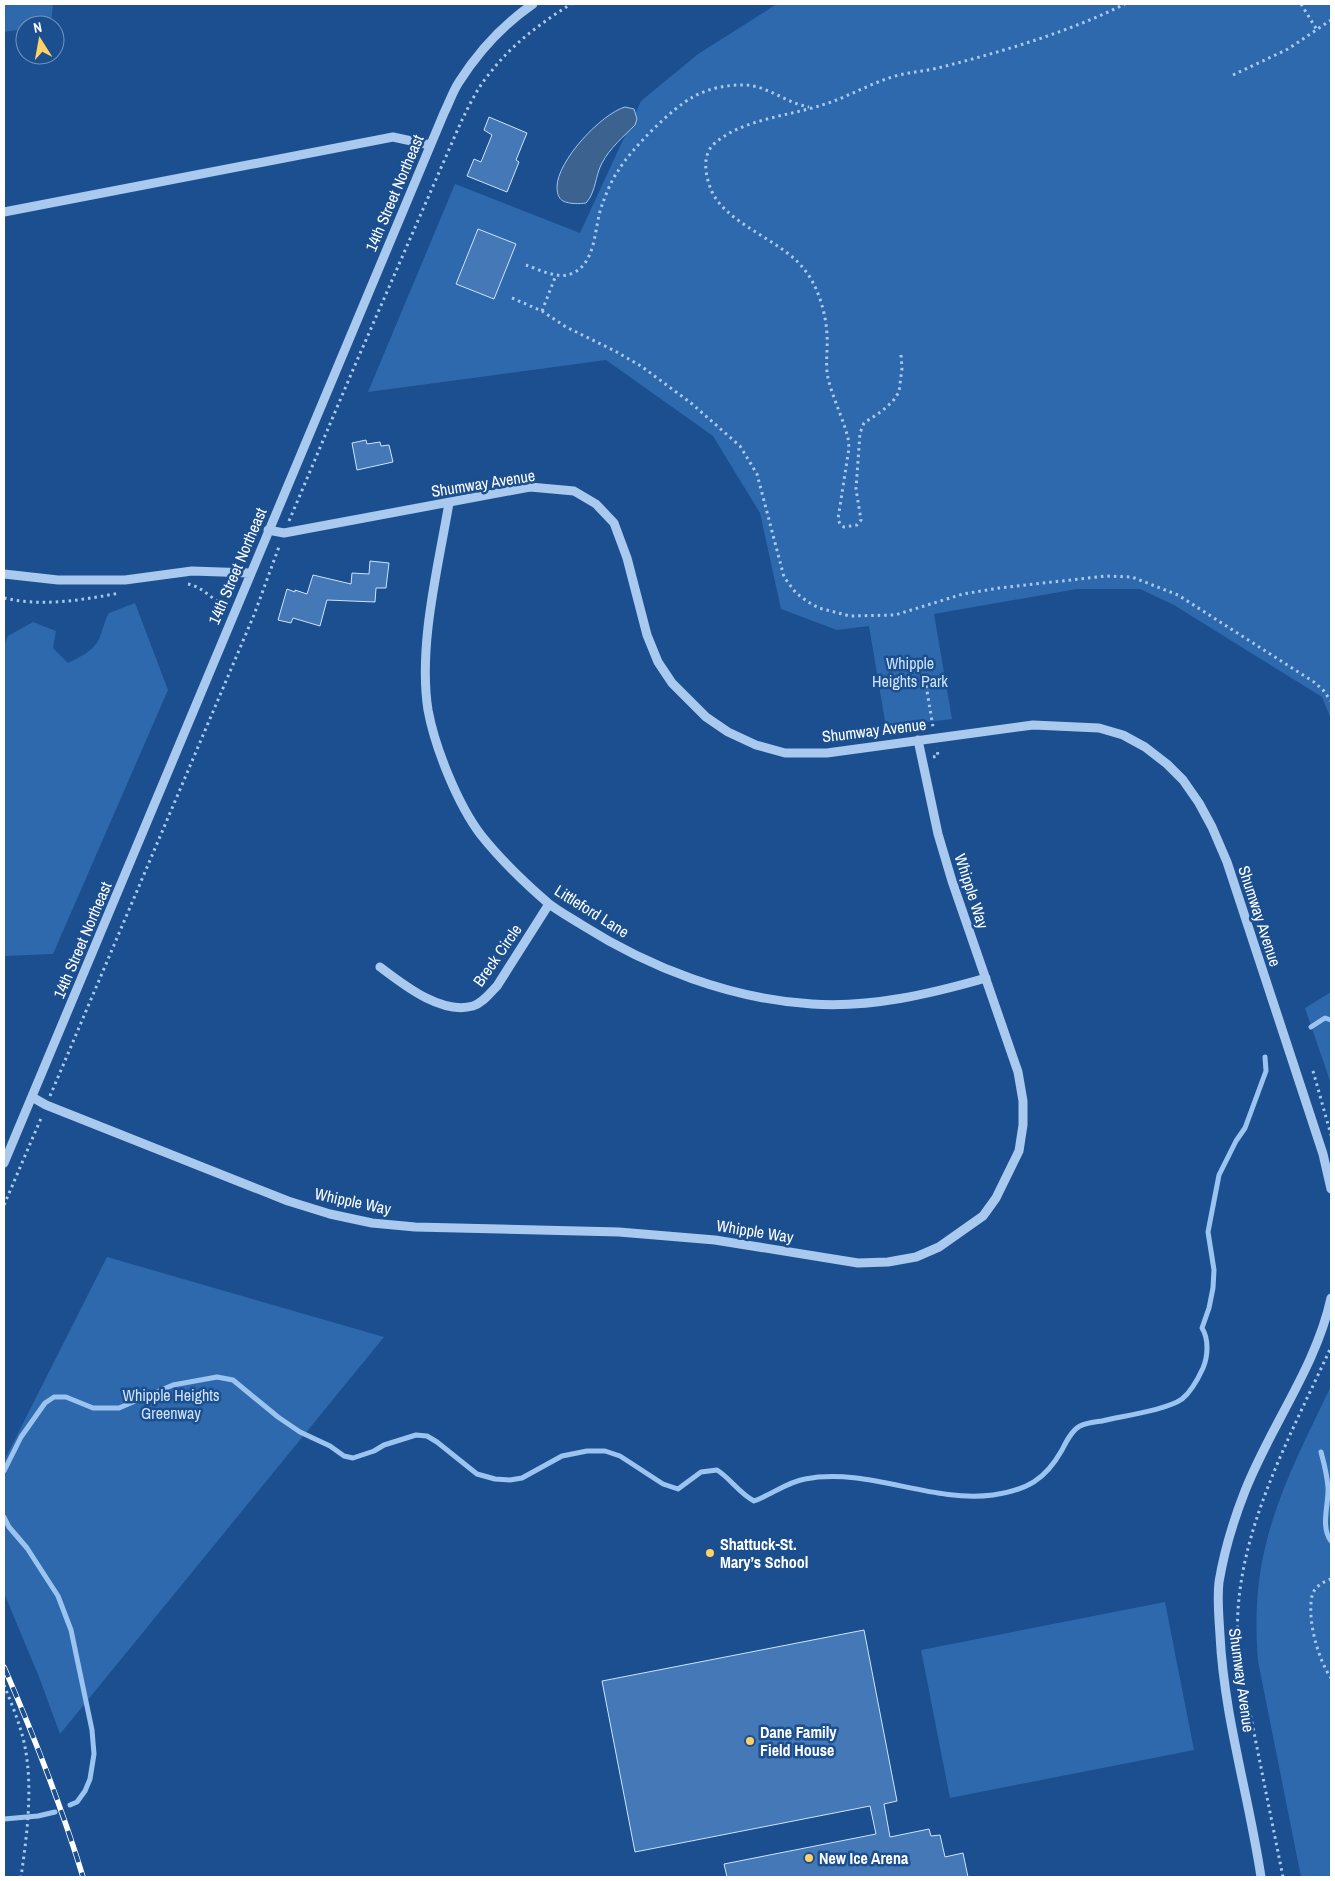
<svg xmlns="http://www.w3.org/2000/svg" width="1335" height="1881" font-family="'Archivo Narrow',sans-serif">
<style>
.green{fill:#2e69ad}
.water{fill:#3c6290;stroke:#9cc4f0}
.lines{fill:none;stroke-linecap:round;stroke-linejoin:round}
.stream{stroke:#9cc4f0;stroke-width:5}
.building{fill:#4478b7;stroke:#cfe3fa}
.path{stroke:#a9c9ee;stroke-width:3;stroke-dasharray:2.5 4;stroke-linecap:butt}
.minor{stroke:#a9c9ee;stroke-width:9}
.rail-casing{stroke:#fff;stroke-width:5.5}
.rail{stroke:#1b4f8f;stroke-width:4;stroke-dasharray:11;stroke-linecap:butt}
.poi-dot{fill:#ffd166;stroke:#1b4f8f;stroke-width:2}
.labels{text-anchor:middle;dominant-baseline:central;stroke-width:5;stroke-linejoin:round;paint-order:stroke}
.street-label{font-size:16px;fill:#fff;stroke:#1b4f8f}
.park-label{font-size:16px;fill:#cfe3fa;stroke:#1b4f8f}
.poi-label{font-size:16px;font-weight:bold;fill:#fff;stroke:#1b4f8f;text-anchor:start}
</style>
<rect width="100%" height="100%" fill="#1b4f8f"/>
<!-- green -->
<path class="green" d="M 4,4 L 53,4 L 51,25 L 25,25 L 25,29 L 4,32 Z
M 777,4 L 1331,4 L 1331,719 L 1322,697 L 1174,605 L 1140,589 L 1077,589 L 934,614 L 952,719 L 886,727 L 869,626 L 837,630 L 781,609 L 760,513 L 713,436 L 606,360 L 368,392 L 455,184 L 580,233 L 641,101 L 698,54 Z
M 135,603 L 168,690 L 53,954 L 4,956 L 4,645 L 8,636 L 33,622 L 56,631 L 53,648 L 68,663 C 78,658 94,651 99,639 C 103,630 104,622 109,613 Z
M 1331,992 L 1331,1084 L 1305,1008 Z
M 107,1257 L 384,1337 L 60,1734 L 39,1677 L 4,1593 L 4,1461 Z
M 1331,1386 L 1331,1877 L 1301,1877 L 1258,1661 C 1255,1624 1256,1585 1265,1548 C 1278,1491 1306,1439 1331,1386 Z
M 1165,1602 L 1194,1750 L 950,1798 L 921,1650 Z"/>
<!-- water -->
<path class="water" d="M 625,107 L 634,109 L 637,119 L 635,125 C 623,137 610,148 602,163 C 595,176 596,192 586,203 C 579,204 569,204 563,201 C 558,198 557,192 557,187 C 557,161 601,114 625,107 Z"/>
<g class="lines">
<!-- stream -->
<path class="stream" d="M 1311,1027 L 1325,1018 L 1331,1020
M 1321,1452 C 1324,1463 1327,1475 1328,1487 C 1329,1505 1320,1526 1331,1541
M 4,1471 L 21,1437 L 45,1403 L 54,1397 L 66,1397 L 93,1408 L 119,1408 L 173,1385 L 217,1377 L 233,1380 L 278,1417 L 300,1432 L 330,1446 L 344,1456 L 353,1458 L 374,1451 L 384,1445 L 416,1435 L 427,1436 L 437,1442 L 477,1474 L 495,1479 L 510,1480 L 522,1478 L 562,1456 L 587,1451 L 605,1451 L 620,1456 L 663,1484 L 678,1489 L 701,1472 L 717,1470 C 731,1479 739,1493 754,1501 C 771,1495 787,1482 805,1479 C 868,1467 930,1503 993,1495 C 1027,1490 1045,1480 1062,1450 C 1066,1442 1072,1430 1080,1426 C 1086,1423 1095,1422 1102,1421 C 1122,1416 1167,1410 1182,1399 C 1192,1391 1198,1379 1203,1368 C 1208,1356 1209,1339 1202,1328 L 1209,1308 L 1213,1288 L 1214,1270 L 1208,1232 L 1219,1175 L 1236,1141 L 1245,1128 L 1266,1071 L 1265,1057
M 4,1517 L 9,1527 L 27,1548 L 58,1596 L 71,1630 L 92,1730 L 94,1754 L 90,1779 L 85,1791 L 77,1802 L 70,1805
M 4,1819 L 38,1816 L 55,1812"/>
</g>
<!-- building -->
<path class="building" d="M 489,117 L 527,133 L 516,160 L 519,162 L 507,192 L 467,176 L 474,159 L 481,162 L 492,135 L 484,130 Z
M 478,229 L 516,244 L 494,299 L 456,284 Z
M 366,440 L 367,444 L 380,442 L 381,446 L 389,445 L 393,462 L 357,470 L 352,443 Z
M 370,561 L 389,563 L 386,588 L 376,588 L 375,602 L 327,600 L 320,626 L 293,618 L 291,623 L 278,620 L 287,589 L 295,592 L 295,590 L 307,594 L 313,575 L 351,584 L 352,573 L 369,574 Z
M 864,1630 L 897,1801 L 884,1804 L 890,1837 L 929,1829 L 931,1836 L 940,1835 L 945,1857 L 963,1853 L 968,1877 L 727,1877 L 724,1864 L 876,1834 L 870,1806 L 635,1852 L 602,1681 Z"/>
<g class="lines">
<!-- path -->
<path class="path" d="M 1301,4 L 1317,30
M 1233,75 L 1288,49 L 1331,20
M 526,265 C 540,270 559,280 573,273 C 597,262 594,226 602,205 C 606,194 611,181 618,171 C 631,149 672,108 693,97 C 707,89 725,85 741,85 C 766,84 785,103 809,107
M 512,298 L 542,311 L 566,327 L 615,351 L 641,366 L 691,403 L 740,446 L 757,474 L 784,577 L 796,593 L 808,602 L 819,608 L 850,616 L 895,615 L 963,594 L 999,588 L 1106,576 L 1132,577 L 1178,595 L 1314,682 L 1323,690 L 1331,701
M 542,311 L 556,275
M 901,355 L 902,368 L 899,392 L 893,401 L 882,411 L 864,423 L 860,433 L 856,489 L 861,520 L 857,525 L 844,527 L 840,524 L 838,519 L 849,448 L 848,438 C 843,418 833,399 828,378 C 825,364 828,349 827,335 C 826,313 818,286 804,269 C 781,239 722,223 710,187 C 705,173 702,154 715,143 C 743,119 789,116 822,105 C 849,97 872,82 899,75 C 912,72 925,71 938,68 C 1001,52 1066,33 1125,4
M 289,521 L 352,372 L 461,122 C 469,106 477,88 490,73 C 512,44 541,23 571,4
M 188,584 C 204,587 212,601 227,606
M 4,598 C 43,607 81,600 120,593
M 920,686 L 926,685 L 933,727
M 933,757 L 938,756 L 937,748
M 1313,1071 L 1331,1135
M 50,1096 L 254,615 L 280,544
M 4,1205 L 42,1116
M 1331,1579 C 1323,1582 1314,1587 1312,1596 C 1307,1620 1318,1659 1331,1678
M 4,1685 C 12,1705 21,1726 25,1747 C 33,1789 27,1835 21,1877
M 1283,1877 L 1240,1663 C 1224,1553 1287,1444 1331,1347"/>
<!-- minor -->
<path class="minor" d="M 4,212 L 393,137 L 430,145
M 449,503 C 438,568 418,646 428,710 C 435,748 458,805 481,835 C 500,859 525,883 548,903 C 558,911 571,918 582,925 C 650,968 731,999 812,1004 C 871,1008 930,994 986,978
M 268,530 L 284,533 L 530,487 L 574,491 L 596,504 L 614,523 L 627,558 L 647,635 L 658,662 L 672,683 L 706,717 L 728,732 L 756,745 L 785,753 L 827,753 L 1033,725 L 1099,728 L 1123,735 L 1145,747 L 1167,764 L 1183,780 L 1199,803 L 1212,827 L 1227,862 L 1323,1154 L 1331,1189
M 4,574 L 58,580 L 125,580 L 192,571 L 250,573
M 380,967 C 404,985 441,1015 473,1006 C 483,1003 490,993 497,986 L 549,904
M 32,1097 L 46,1105 L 288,1201 L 330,1214 L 372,1223 L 415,1227 L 619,1232 L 715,1240 L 858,1263 L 888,1262 L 916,1257 L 939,1247 L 983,1216 L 996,1198 L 1019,1151 L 1023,1125 L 1023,1101 L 1018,1072 L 952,881 L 938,834 L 918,740
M 4,1163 L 444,113 C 449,103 453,91 459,82 C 478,52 504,24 533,4
M 1261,1877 C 1249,1796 1224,1717 1220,1635 C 1219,1618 1217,1599 1219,1582 C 1224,1552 1234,1519 1245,1491 C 1271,1425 1316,1367 1331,1298"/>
<defs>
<path id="rail" d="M 4,1667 C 34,1736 61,1805 83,1877"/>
</defs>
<!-- rail casing -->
<use href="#rail" class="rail-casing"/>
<!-- rail -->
<use href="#rail" class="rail"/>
</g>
<!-- markers -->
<g class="poi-dot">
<circle cx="710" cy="1553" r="5"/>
<circle cx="750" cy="1741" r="5"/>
<circle cx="809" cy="1858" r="5"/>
</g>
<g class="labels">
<!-- street labels -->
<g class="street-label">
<text transform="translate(394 193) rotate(-67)">14th Street Northeast</text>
<text transform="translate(483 483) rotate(-9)">Shumway Avenue</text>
<text transform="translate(237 566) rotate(-67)">14th Street Northeast</text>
<text transform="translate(874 730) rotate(-7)">Shumway Avenue</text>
<text transform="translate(972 891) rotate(72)">Whipple Way</text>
<text transform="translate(592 911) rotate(32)">Littleford Lane</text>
<text transform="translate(1260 916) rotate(72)">Shumway Avenue</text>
<text transform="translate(82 940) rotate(-67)">14th Street Northeast</text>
<text transform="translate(497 955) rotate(-55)">Breck Circle</text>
<text transform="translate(353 1201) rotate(12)">Whipple Way</text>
<text transform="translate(755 1231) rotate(9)">Whipple Way</text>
<text transform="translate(1242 1680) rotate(82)">Shumway Avenue</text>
</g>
<!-- park labels -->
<g class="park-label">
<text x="910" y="663">Whipple<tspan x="910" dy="18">Heights Park</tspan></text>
<text x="171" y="1395">Whipple Heights<tspan x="171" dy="18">Greenway</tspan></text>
</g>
<!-- poi labels -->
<g class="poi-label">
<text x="720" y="1544">Shattuck-St.<tspan x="720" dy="18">Mary’s School</tspan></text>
<text x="760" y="1732">Dane Family<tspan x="760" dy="18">Field House</tspan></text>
<text x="819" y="1858">New Ice Arena</text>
</g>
</g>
<!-- border -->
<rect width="1335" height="1881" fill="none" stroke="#ffffff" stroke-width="10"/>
<!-- north arrow -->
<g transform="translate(40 40) rotate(349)"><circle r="24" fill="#1b4f8f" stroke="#7695bc"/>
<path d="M0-4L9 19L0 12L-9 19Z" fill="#ffd166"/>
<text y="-8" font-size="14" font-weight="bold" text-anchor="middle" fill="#ffffff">N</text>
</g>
</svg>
